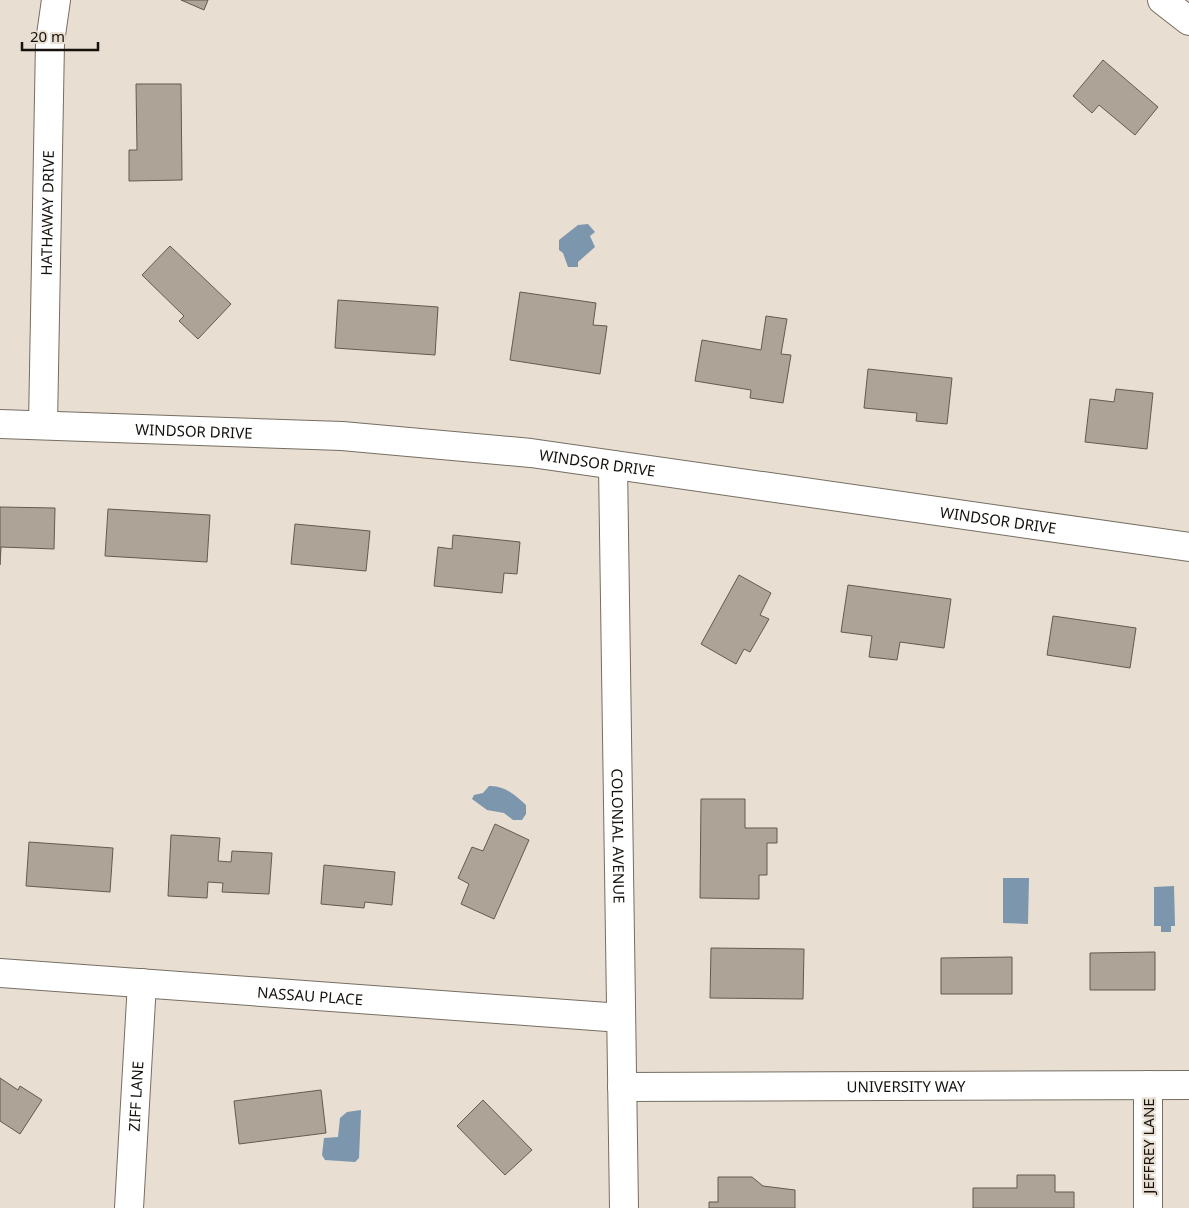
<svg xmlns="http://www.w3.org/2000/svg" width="1189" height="1208" font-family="'Noto Sans',sans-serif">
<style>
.water{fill:#7c96ae}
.building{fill:#ada497;stroke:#635b4f}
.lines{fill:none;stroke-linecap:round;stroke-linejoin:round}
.minor-casing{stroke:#766e62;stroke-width:30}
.minor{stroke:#fff;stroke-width:28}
.labels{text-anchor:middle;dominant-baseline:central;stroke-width:4.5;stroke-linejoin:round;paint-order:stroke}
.street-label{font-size:15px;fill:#15120d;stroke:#e8ded1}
</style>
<rect width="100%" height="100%" fill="#e8ded1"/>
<!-- water -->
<path class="water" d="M 588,224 L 595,232 L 590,236 L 595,247 L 578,262 L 578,267 L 568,267 L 563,253 L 559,250 L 559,240 L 578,225 Z
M 489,786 C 504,785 515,795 526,805 L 526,814 L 522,820 L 513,820 L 504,813 L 487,810 L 472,799 L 474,795 L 483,793 Z
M 1003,878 L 1029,878 L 1028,924 L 1003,923 Z
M 1174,886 L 1175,926 L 1171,926 L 1171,932 L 1161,932 L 1161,926 L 1154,926 L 1154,887 Z
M 361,1110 L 359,1158 L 355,1162 L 325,1160 L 322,1155 L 324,1138 L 338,1137 L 340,1118 L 347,1112 Z"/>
<!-- building -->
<path class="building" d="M 181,0 L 208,0 L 204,10 Z
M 1103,60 L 1158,107 L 1135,135 L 1099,105 L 1092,113 L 1073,96 Z
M 136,84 L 181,84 L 182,180 L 129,181 L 129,150 L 137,150 Z
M 170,246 L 231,304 L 198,339 L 179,321 L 184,316 L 142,275 Z
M 520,292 L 596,303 L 593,325 L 607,326 L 600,374 L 510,360 Z
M 338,300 L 438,307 L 435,355 L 335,348 Z
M 766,316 L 787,319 L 781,354 L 791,355 L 783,403 L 750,398 L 751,390 L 695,381 L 702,340 L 761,350 Z
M 868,369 L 952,378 L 947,424 L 916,421 L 917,413 L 864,408 Z
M 1116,389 L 1153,393 L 1147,449 L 1085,442 L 1090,399 L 1114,402 Z
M 0,507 L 55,508 L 54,549 L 1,547 L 0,565 Z
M 108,509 L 210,515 L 207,562 L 105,556 Z
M 295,524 L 370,531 L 366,571 L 291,564 Z
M 453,535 L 520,542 L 517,574 L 504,573 L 502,593 L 434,586 L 438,547 L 452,549 Z
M 739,575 L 771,593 L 760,615 L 769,619 L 750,652 L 744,649 L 736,664 L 701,644 Z
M 848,585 L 951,599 L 944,648 L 900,642 L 897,660 L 869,657 L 872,636 L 841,632 Z
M 1053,616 L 1136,628 L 1130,668 L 1047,655 Z
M 701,799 L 745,799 L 745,828 L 777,828 L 777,843 L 767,843 L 767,875 L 759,875 L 759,899 L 700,898 Z
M 495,824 L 529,840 L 494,919 L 461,904 L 469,884 L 458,878 L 472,847 L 483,851 Z
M 171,835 L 220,838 L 218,861 L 231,862 L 232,851 L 272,853 L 269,894 L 222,892 L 223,883 L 208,882 L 207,898 L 168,896 Z
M 29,842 L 113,848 L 110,892 L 26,886 Z
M 324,865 L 395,872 L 392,905 L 365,902 L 364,908 L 321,904 Z
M 711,948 L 804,949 L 803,999 L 710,998 Z
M 1155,952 L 1155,990 L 1090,990 L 1090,953 Z
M 1012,957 L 1012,994 L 941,994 L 941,958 Z
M 0,1078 L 18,1090 L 20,1086 L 42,1100 L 20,1134 L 0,1121 Z
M 321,1090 L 326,1133 L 239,1144 L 234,1101 Z
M 483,1100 L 532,1150 L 505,1175 L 457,1126 Z
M 1017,1175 L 1055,1175 L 1055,1192 L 1074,1192 L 1074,1208 L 973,1208 L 973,1188 L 1017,1188 Z
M 718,1177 L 752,1177 L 763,1186 L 795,1190 L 795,1208 L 709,1208 L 709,1202 L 718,1202 Z"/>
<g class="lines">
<defs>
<g id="minor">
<path d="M 1162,0 L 1189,21"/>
<path id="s1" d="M 0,424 L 342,436 L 531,453 L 1189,547"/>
<path id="s2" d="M 43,425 L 50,42 L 56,0"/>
<path id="s3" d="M 613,465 L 624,1208"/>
<path id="s4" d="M 0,973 L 621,1018"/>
<path id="s5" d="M 622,1087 L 1189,1085"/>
<path id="s6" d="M 129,1208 L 142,983"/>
<path d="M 1148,1208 L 1148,1085"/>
</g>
</defs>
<!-- minor casing -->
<use href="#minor" class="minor-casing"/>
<!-- minor -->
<use href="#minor" class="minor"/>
</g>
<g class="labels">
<!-- street labels -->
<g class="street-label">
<text stroke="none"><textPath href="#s2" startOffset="212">HATHAWAY DRIVE</textPath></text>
<text stroke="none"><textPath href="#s1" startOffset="194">WINDSOR DRIVE</textPath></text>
<text stroke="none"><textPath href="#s1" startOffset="599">WINDSOR DRIVE</textPath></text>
<text stroke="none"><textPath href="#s1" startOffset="1004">WINDSOR DRIVE</textPath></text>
<text stroke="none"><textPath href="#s3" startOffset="371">COLONIAL AVENUE</textPath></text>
<text stroke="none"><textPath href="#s4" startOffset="311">NASSAU PLACE</textPath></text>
<text stroke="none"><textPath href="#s5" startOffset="284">UNIVERSITY WAY</textPath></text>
<text stroke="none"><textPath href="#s6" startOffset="112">ZIFF LANE</textPath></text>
<text transform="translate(1148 1146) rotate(-90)">JEFFREY LANE</text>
</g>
</g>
<!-- scale -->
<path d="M22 42v8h76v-8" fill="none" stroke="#15120d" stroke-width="2.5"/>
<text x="30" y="42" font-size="15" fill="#15120d" stroke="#e8ded1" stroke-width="4" paint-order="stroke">20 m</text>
</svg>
